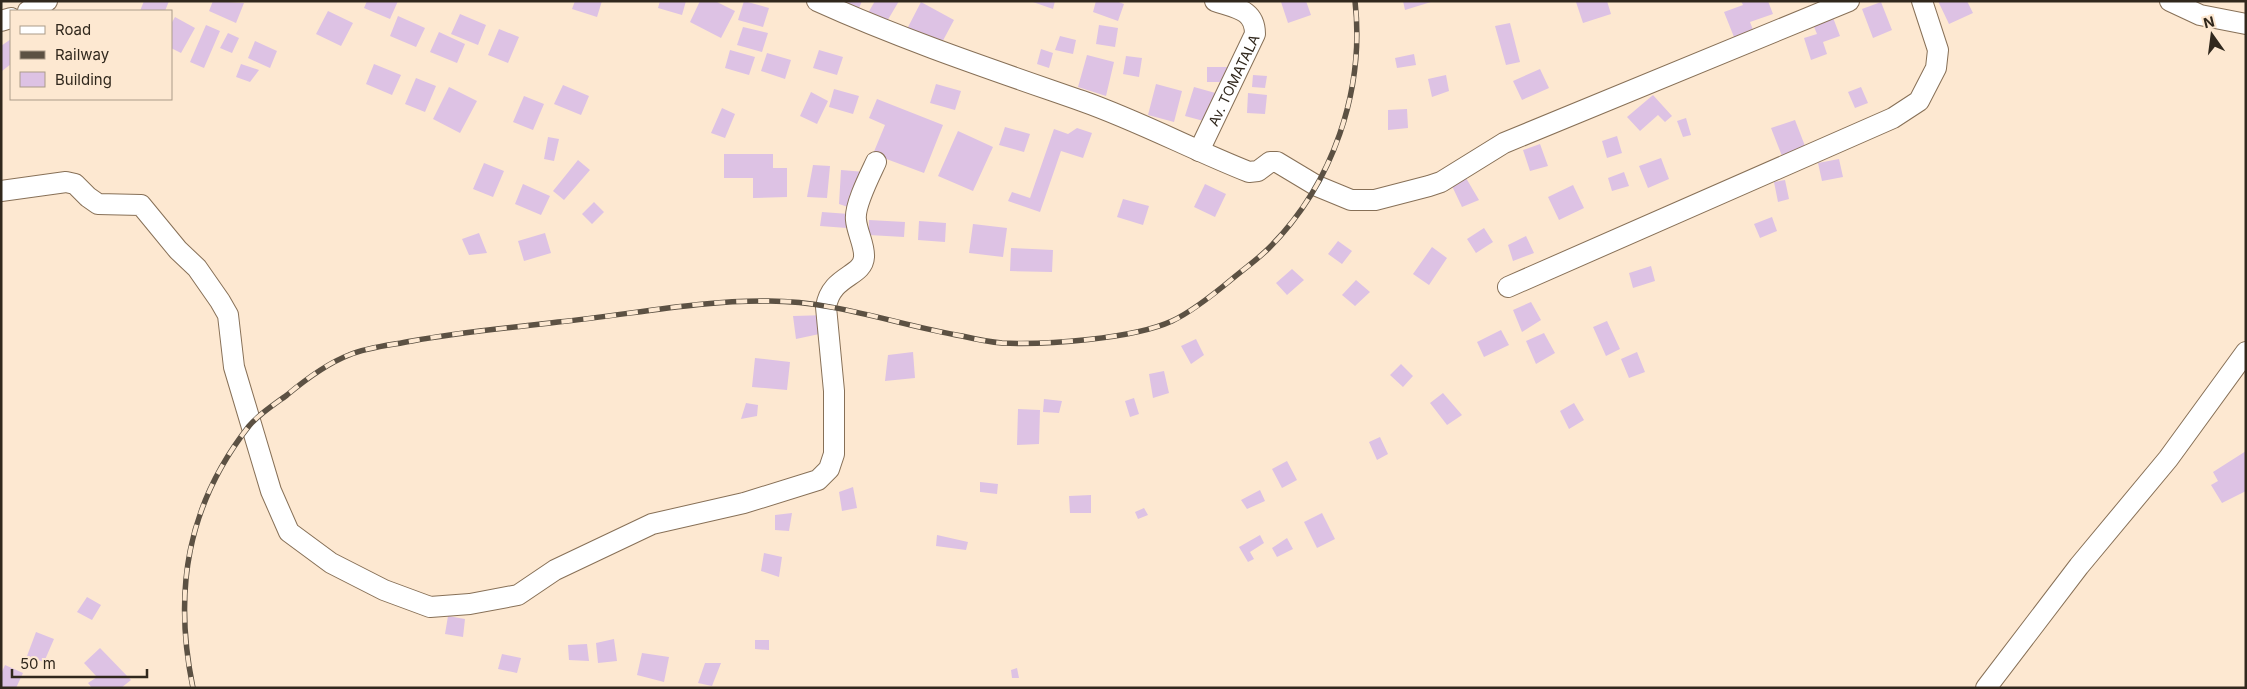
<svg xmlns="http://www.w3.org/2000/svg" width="2247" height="689" font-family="Inter,sans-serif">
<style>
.building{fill:#ddc2e4}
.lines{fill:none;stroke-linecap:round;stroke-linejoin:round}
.minor-casing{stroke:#877057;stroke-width:22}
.minor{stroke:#fff;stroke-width:20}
.rail-casing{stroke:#5c5143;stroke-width:5.5}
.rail{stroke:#fde8d1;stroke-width:4;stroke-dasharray:11;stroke-linecap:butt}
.labels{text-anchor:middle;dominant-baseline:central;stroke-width:4;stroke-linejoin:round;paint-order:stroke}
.street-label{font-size:14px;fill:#31281d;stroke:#fde8d1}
</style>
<rect width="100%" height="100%" fill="#fde8d1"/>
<!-- building -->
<path class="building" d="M 144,1 L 169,1 L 165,11 L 140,11 Z
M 213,1 L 244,3 L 236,23 L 209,11 Z
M 367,1 L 398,1 L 390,19 L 364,8 Z
M 575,1 L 602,1 L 597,17 L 572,9 Z
M 660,1 L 686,1 L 682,15 L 658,8 Z
M 700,1 L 715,1 L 735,11 L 721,38 L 690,22 Z
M 744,1 L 769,8 L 763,27 L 738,20 Z
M 844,1 L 862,1 L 857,13 L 842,8 Z
M 875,1 L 899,1 L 886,23 L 868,13 Z
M 1030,1 L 1055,1 L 1053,9 Z
M 1096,1 L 1116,1 L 1124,4 L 1118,21 L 1093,12 Z
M 1306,1 L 1311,15 L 1288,23 L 1281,2 Z
M 1403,1 L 1431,1 L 1431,2 L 1405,10 Z
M 1607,1 L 1611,14 L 1583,23 L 1576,2 Z
M 1741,1 L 1768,1 L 1773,14 L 1750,22 L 1755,35 L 1736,42 L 1724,12 L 1743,5 Z
M 1938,1 L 1967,1 L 1973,13 L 1949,24 Z
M 921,2 L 954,20 L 939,48 L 906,31 Z
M 1881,2 L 1892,30 L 1873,38 L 1862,9 Z
M 328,11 L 353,23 L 341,46 L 316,34 Z
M 460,14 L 486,25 L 478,45 L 451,34 Z
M 1832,15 L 1840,36 L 1823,42 L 1827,54 L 1811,60 L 1804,38 L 1817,34 L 1812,22 Z
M 398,16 L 425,28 L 416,47 L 390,36 Z
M 175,17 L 195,28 L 181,53 L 171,48 L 171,24 Z
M 1510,23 L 1520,62 L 1506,65 L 1495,26 Z
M 206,25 L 220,31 L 204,68 L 190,62 Z
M 1099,25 L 1118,28 L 1115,47 L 1096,44 Z
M 743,27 L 768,33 L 762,52 L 737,45 Z
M 499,29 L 519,37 L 508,63 L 488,55 Z
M 439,32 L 465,44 L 457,63 L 430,52 Z
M 228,33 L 239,38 L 232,53 L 220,48 Z
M 1060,36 L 1076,40 L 1073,54 L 1055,50 Z
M 11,39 L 11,64 L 2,71 L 1,46 Z
M 255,41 L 277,51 L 270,68 L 248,58 Z
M 1041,49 L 1053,53 L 1049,68 L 1037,64 Z
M 730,50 L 755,57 L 749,75 L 725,68 Z
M 819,50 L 843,57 L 837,75 L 813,68 Z
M 767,53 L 791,60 L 785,79 L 761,71 Z
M 1414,54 L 1416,65 L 1397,68 L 1395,58 Z
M 1087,55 L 1114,62 L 1106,96 L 1078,87 Z
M 1126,56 L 1142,58 L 1139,77 L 1123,74 Z
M 241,64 L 259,70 L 250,82 L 236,77 Z
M 374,64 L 401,75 L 392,95 L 366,84 Z
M 1207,67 L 1228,67 L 1227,82 L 1207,82 Z
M 1540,69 L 1549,88 L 1522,100 L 1513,81 Z
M 1253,75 L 1267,76 L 1265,88 L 1252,87 Z
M 1446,75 L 1449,91 L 1432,97 L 1428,79 Z
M 416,78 L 436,86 L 425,112 L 405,104 Z
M 936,84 L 961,91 L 955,110 L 930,103 Z
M 1156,84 L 1182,91 L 1174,122 L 1148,115 Z
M 563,85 L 589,96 L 581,115 L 554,104 Z
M 449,87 L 477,101 L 460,133 L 433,119 Z
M 1194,87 L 1219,94 L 1211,123 L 1185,116 Z
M 1861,87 L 1868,103 L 1855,108 L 1848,92 Z
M 834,89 L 859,96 L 853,114 L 829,107 Z
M 811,92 L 828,101 L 817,124 L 800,116 Z
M 1248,93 L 1267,95 L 1265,114 L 1247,113 Z
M 1653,95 L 1672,116 L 1665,122 L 1658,115 L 1640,131 L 1627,117 Z
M 524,96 L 544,104 L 533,130 L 513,122 Z
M 877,99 L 943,125 L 924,173 L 873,154 L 885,125 L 869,118 Z
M 722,108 L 735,114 L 725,138 L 711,133 Z
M 1407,109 L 1408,128 L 1388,130 L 1388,110 Z
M 1686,118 L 1691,135 L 1683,137 L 1677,121 Z
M 1795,120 L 1805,146 L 1782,156 L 1771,128 Z
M 1005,127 L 1030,134 L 1024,152 L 999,145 Z
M 1077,128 L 1092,133 L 1083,158 L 1061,151 L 1040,212 L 1008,201 L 1012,192 L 1030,198 L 1054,129 L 1068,134 Z
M 958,131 L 993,147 L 973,191 L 938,176 Z
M 1617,136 L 1622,153 L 1607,158 L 1602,141 Z
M 548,137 L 559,139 L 554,161 L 544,159 Z
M 1540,144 L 1548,166 L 1530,171 L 1523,150 Z
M 724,154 L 773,154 L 773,168 L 787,168 L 787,197 L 753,198 L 753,178 L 724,178 Z
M 1661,158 L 1669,179 L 1648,188 L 1639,166 Z
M 1839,159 L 1843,177 L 1822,181 L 1818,163 Z
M 578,160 L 590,170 L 564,200 L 553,191 Z
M 484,163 L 504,171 L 493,197 L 473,189 Z
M 813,165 L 830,166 L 827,198 L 807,197 Z
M 841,170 L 865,172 L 851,208 L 839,204 Z
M 1624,172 L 1629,186 L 1612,191 L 1608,178 Z
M 1466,178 L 1479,200 L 1462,207 L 1452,186 Z
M 1785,180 L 1789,199 L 1778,202 L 1774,182 Z
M 523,184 L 550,196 L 541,215 L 515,204 Z
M 1205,184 L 1226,194 L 1215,217 L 1194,207 Z
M 1573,185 L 1584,208 L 1559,220 L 1548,197 Z
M 1123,199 L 1149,206 L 1143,225 L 1117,217 Z
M 594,202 L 604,212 L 592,224 L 582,214 Z
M 822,212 L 849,214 L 847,228 L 820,226 Z
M 1772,217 L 1777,231 L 1760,238 L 1754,224 Z
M 869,220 L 905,222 L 904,237 L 869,235 Z
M 919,221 L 946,223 L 945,242 L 918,240 Z
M 973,224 L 1007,228 L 1003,257 L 969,253 Z
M 1484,228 L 1493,242 L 1476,253 L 1467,239 Z
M 479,233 L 487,253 L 469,255 L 462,239 Z
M 545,233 L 551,253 L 524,261 L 518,241 Z
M 1526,236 L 1534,253 L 1513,261 L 1508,245 Z
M 1338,241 L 1352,251 L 1342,264 L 1328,254 Z
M 1432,247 L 1447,258 L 1429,285 L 1413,274 Z
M 1011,248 L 1053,250 L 1052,272 L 1010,271 Z
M 1651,266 L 1655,281 L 1633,288 L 1629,273 Z
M 1292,269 L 1304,280 L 1287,295 L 1276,283 Z
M 1356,280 L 1370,292 L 1355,306 L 1342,295 Z
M 1531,302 L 1541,320 L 1522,332 L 1513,310 Z
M 827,315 L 824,333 L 796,339 L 793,316 Z
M 1607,321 L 1620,349 L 1606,356 L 1593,327 Z
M 1501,330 L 1509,345 L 1484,357 L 1477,342 Z
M 1544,333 L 1555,353 L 1536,364 L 1526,341 Z
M 1196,339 L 1204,355 L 1191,364 L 1181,346 Z
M 913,352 L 915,378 L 885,381 L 888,355 Z
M 1637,352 L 1645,372 L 1629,378 L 1621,359 Z
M 755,358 L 790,362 L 787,390 L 752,387 Z
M 1401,364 L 1413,376 L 1403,387 L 1390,375 Z
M 1164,371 L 1169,393 L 1153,398 L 1149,374 Z
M 1443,393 L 1462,415 L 1447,425 L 1430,403 Z
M 1134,398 L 1139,414 L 1130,417 L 1125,401 Z
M 1044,399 L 1062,401 L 1059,413 L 1043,412 Z
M 746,403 L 758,405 L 757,416 L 741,419 Z
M 1574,403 L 1584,420 L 1569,429 L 1560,411 Z
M 1018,409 L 1040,410 L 1039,444 L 1017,445 Z
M 1380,437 L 1388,454 L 1377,460 L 1369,442 Z
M 2246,451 L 2246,491 L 2222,503 L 2211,485 L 2218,481 L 2213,472 Z
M 1287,461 L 1297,480 L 1282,488 L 1272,469 Z
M 980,482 L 998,484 L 997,494 L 980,492 Z
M 853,487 L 857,508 L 842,511 L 839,492 Z
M 1260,490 L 1265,501 L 1247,509 L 1241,500 Z
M 1091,495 L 1091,513 L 1070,513 L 1069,496 Z
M 1144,508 L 1148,515 L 1138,519 L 1135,512 Z
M 792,513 L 789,531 L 775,530 L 775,515 Z
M 1322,513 L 1335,539 L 1317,548 L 1304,522 Z
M 937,535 L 968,542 L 966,550 L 936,546 Z
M 1260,535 L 1264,543 L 1250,552 L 1254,559 L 1248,562 L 1239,547 Z
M 1287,538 L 1293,549 L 1277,557 L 1272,548 Z
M 764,553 L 782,557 L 779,577 L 761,571 Z
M 87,597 L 101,605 L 92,620 L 77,612 Z
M 448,616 L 465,619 L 463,637 L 445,634 Z
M 36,632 L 54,639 L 44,662 L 27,656 Z
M 614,639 L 617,661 L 598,663 L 596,643 Z
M 755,640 L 769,640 L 769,650 L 755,649 Z
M 587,644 L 589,661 L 569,660 L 568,645 Z
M 100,648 L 131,680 L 121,688 L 92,688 L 88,683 L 97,677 L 84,663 Z
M 642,653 L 669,657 L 664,682 L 637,675 Z
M 502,654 L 521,658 L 517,673 L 498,669 Z
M 705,663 L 721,663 L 712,686 L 698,683 Z
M 5,665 L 23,673 L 16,688 L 1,688 L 1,674 Z
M 1017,668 L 1019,678 L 1012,678 L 1011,670 Z"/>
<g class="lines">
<defs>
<g id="minor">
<path d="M 817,1 C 903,40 993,70 1082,101 C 1139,121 1193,150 1249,172 L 1258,171 L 1270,162 L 1277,162 L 1317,186 L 1351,200 L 1375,200 L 1429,186 L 1441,182 L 1504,143 L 1849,1"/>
<path d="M 2170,1 L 2200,15 L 2246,24"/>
<path d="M 28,11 L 47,1"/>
<path d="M 1,21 L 11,18"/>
<path id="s1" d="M 1199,151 L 1255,34 C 1255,9 1235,8 1215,1"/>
<path d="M 1,191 L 66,182 L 75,184 L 88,197 L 98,204 L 141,205 L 178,250 L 197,268 L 220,301 L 228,315 L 234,367 L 271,491 L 289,532 L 331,563 L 384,590 L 430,607 L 470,604 L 518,595 L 555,570 L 652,524 L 744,503 L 818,480 L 829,469 L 834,454 L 834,391 L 826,307 C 831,275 863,277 864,257 C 865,246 857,232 856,220 C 854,206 870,175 876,162"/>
<path d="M 1508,287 L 1893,118 L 1919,101 L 1936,68 L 1938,50 L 1922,1"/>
<path d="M 1986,688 L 2079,566 L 2168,459 L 2246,352"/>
</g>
</defs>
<!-- minor casing -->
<use href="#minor" class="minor-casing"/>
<!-- minor -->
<use href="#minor" class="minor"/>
<defs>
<path id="rail" d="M 193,688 C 173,591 187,505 249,426 C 259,414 275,404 287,395 C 305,380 326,364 349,355 C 368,347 392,345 412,341 C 461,332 509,328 558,322 C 629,315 698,300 769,301 C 835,301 898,325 962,336 C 975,339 989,342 1002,343 C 1045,345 1133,339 1172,321 C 1193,311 1214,294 1232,279 C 1244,269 1258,259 1269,248 C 1333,184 1365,90 1355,1"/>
</defs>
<!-- rail casing -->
<use href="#rail" class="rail-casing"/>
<!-- rail -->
<use href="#rail" class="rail"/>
</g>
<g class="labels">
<!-- street labels -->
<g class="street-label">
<text stroke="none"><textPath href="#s1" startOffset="79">Av. TOMATALA</textPath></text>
</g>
</g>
<!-- border -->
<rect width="2247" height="689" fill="none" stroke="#31281d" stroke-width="5"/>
<!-- legend -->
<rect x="10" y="10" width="162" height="90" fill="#fde8d1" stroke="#ab9b89"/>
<rect x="20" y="26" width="25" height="8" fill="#ffffff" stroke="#ab9b89"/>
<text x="55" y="35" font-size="15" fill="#31281d">Road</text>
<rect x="20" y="51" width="25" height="8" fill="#5c5143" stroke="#ab9b89"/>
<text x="55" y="60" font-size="15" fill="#31281d">Railway</text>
<rect x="20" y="72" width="25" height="15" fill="#ddc2e4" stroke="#ab9b89"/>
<text x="55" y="85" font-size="15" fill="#31281d">Building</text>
<!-- north arrow -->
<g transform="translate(2212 35) rotate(346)" stroke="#fde8d1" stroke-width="4" paint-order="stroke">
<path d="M0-4L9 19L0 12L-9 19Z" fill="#31281d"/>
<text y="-8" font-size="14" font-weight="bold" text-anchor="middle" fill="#31281d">N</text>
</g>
<!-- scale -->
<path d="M12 669v8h135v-8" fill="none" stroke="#31281d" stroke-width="2.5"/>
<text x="20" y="669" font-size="15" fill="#31281d" stroke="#fde8d1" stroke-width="4" paint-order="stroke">50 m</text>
</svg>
